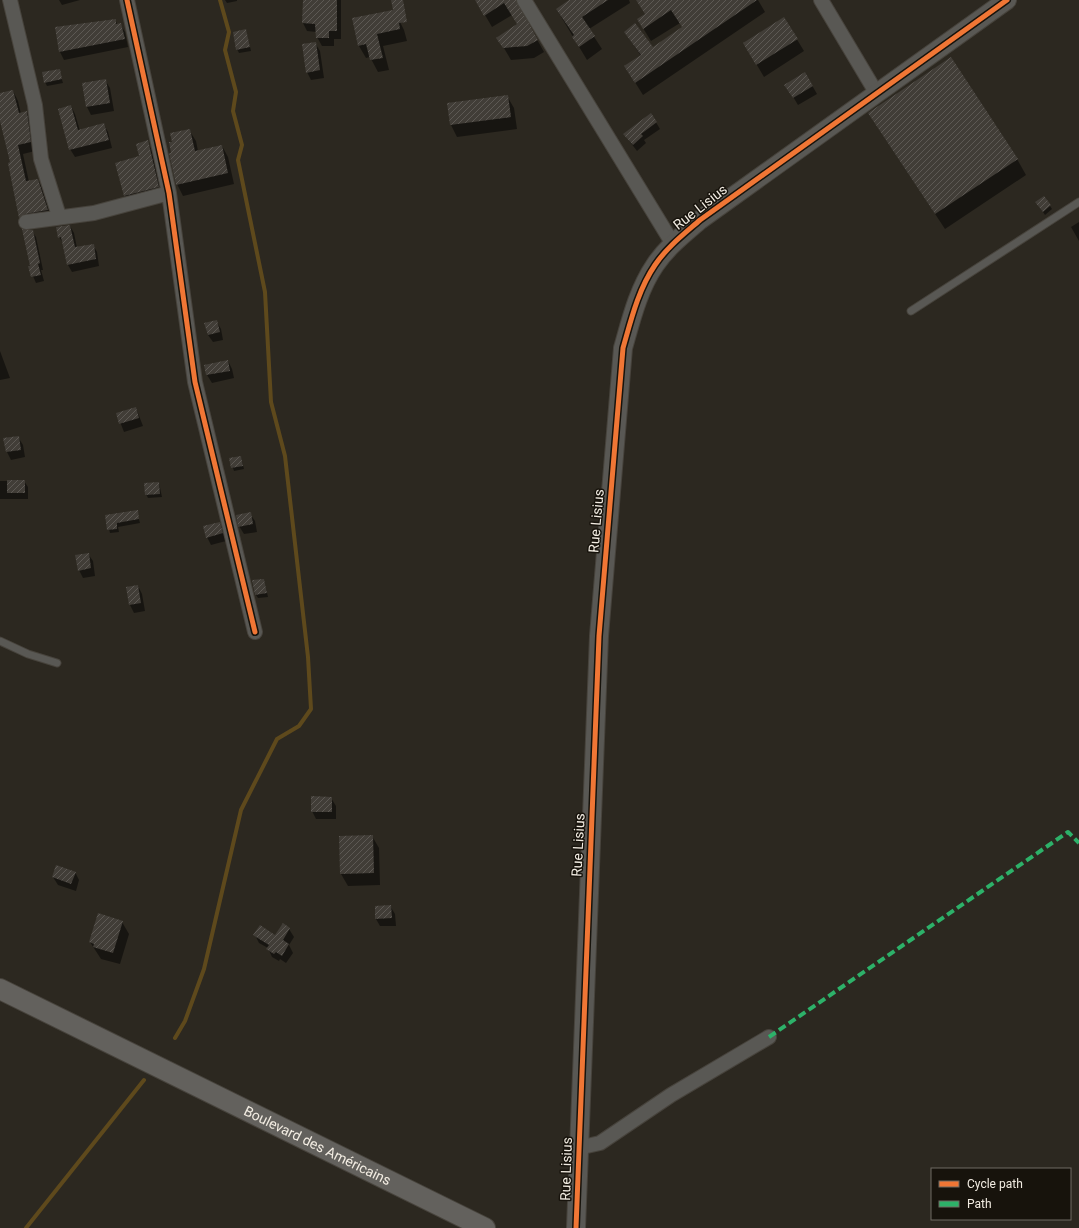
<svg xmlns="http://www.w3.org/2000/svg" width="1079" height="1228" font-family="Roboto,sans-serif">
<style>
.shadow{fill:#0007}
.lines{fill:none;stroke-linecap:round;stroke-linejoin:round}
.stream{stroke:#5e491c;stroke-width:4}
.building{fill:url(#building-hatch)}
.service-casing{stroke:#47433c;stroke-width:9}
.minor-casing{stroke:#47433c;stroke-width:16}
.tertiary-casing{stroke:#47433c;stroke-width:20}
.secondary-casing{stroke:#47433c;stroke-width:22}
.service{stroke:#595854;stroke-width:7}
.minor{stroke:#595854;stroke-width:14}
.tertiary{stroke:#595854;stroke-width:18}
.secondary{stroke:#63615d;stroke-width:20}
.quiet{stroke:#2db169;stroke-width:4;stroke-dasharray:8 4;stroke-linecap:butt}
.cycleway-casing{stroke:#17130c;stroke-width:8}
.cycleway{stroke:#f07635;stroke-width:5}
.labels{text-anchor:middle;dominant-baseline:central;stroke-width:3;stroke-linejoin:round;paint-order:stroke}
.street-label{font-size:14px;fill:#f2ece2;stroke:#17130c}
</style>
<defs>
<pattern id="building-hatch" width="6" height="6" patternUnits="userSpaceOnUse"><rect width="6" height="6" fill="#413d37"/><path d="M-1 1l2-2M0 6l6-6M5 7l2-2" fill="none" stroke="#5d5954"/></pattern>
</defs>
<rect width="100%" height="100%" fill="#2c2820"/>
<!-- shadow -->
<path class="shadow" d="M 59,0 L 80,0 L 62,5 Z
M 225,0 L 237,0 L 237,1 L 227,3 Z
M 304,0 L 341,0 L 341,39 L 334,39 L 334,46 L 322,46 L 317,37 L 317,32 L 307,31 L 303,23 Z
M 483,0 L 515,0 L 544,52 L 534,58 L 511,60 L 498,38 L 518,25 L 512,15 L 492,27 L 485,15 Z
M 571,0 L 629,0 L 630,3 L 589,29 L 602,49 L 587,60 L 557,10 Z
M 637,0 L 758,0 L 765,12 L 643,95 L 633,79 L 641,56 L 625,32 L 653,48 L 683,28 L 680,23 L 651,41 L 638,20 L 646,14 Z
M 398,18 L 404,30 L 407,41 L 383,46 L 389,70 L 378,72 L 370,57 L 366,58 L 359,46 L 355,26 Z
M 784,18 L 804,51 L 764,77 L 751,55 Z
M 115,20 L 118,25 L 120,24 L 125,32 L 128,47 L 64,60 L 60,52 L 56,28 Z
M 246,30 L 251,51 L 239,53 L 237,49 Z
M 315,43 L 320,51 L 324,78 L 311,80 L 307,72 Z
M 59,70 L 63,83 L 47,86 L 45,82 Z
M 805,73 L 817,94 L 798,105 L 786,85 Z
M 105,80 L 110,88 L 114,111 L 91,115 L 87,107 L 83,84 Z
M 13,91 L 18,101 L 21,114 L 27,112 L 32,122 L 35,151 L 23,154 L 29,182 L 38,180 L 43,189 L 53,220 L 25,226 L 20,217 L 0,100 L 0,95 Z
M 507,96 L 514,108 L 517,129 L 457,137 L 451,125 Z
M 71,106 L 75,114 L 80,131 L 104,125 L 108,132 L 112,148 L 75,157 L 70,149 Z
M 651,114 L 660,129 L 644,140 L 646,143 L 637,151 L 624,134 Z
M 879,129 L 1017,159 L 1026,175 L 945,229 Z
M 189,130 L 196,141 L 198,151 L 222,146 L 228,157 L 234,184 L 183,196 L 177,184 L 173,153 L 173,142 Z
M 147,142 L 154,154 L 165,199 L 132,208 L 125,196 Z
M 1044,197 L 1052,209 L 1045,215 L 1039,206 Z
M 1079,222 L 1079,241 L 1071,227 Z
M 70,226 L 74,233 L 77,248 L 93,245 L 97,252 L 99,266 L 72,272 L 68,265 L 64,244 L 59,237 Z
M 32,231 L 36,237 L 43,270 L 41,270 L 44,281 L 36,283 L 29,267 L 32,266 Z
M 216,321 L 221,329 L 223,340 L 213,342 L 208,335 Z
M 0,351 L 10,378 L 0,380 Z
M 228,361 L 232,369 L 234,378 L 212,383 L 207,375 L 205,366 Z
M 136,408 L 143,426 L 124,432 L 117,414 Z
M 18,437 L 23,445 L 25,457 L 11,460 L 7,452 L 5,439 Z
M 241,457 L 244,469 L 234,471 L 230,459 Z
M 0,481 L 24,481 L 28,487 L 28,499 L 0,499 Z
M 159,483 L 162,497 L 148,498 L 146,494 Z
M 137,512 L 140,523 L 118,527 L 119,532 L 110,533 L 106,516 Z
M 250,514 L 255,521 L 257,532 L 244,534 L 239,526 Z
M 219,523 L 224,530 L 226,541 L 211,545 L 207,537 Z
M 88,554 L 93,561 L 95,576 L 83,578 L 79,570 Z
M 264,580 L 268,597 L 258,598 L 256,595 Z
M 138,586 L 142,594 L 145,611 L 134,613 L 130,605 Z
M 331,798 L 336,806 L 336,819 L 316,819 L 312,811 Z
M 372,836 L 379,848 L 380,885 L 348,886 L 341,874 Z
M 75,872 L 79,880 L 76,891 L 58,885 L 53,877 Z
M 390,906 L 395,914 L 396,926 L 380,926 L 376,919 Z
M 122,922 L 129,934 L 120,964 L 101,959 L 90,942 Z
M 289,929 L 294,937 L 289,945 L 293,953 L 286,963 L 280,959 L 279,961 L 272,957 L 268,948 L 259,943 L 255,935 L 275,936 Z"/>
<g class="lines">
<!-- stream -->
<path class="stream" d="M 175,1038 L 185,1021 L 204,969 L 241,810 L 277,739 L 299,726 L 311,709 L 308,657 L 285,456 L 271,402 L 265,292 L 238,160 L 242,145 L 233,111 L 236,92 L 225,50 L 229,32 L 220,0
M 26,1228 L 144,1080"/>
</g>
<!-- building -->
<path class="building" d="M 303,0 L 337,0 L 337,31 L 329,31 L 329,38 L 316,38 L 315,24 L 302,23 Z
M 391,0 L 403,0 L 407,22 L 399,23 L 400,29 L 377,34 L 383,58 L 370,60 L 366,44 L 358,46 L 352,18 L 393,10 Z
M 475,0 L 516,0 L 538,40 L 527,46 L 503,48 L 496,38 L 517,24 L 504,3 L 484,16 Z
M 569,0 L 608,0 L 582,17 L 595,36 L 579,47 L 572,37 L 574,35 L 556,9 Z
M 636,0 L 757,0 L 635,83 L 624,66 L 641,55 L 624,32 L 635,23 L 653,47 L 682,27 L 671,10 L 643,29 L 637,19 L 645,14 Z
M 784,17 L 798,39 L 756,65 L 743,43 Z
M 116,19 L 116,24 L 121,23 L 125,39 L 59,52 L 55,27 Z
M 246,29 L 250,47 L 236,50 L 233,32 Z
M 316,42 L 320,70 L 306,73 L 302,44 Z
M 951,57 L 1018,159 L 935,214 L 868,113 Z
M 60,69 L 62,79 L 44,83 L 42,72 Z
M 805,72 L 813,86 L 793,98 L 784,85 Z
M 106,79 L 110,103 L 86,107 L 82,83 Z
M 13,90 L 19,113 L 27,111 L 31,142 L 18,145 L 26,181 L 38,179 L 48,210 L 25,214 L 19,218 L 8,163 L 10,162 L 0,121 L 0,93 Z
M 508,95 L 511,117 L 450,125 L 447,103 Z
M 71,105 L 78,130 L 104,123 L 109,140 L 69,150 L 58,109 Z
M 651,113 L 657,122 L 641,134 L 643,136 L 633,145 L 623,134 Z
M 190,129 L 195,151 L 222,145 L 228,173 L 176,185 L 169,153 L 171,153 L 169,142 L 172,142 L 170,133 Z
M 148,140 L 159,187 L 124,196 L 115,163 L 139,156 L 136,144 Z
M 1044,196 L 1051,205 L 1043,212 L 1035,202 Z
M 70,225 L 75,247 L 94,244 L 96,259 L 67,265 L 61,237 L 58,238 L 56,227 Z
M 22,229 L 33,230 L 40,263 L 38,264 L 41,275 L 31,277 L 28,266 L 30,266 Z
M 217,320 L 220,332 L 208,335 L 204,323 Z
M 228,360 L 230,371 L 206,375 L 204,365 Z
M 136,407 L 139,418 L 119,424 L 116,413 Z
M 19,436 L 21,450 L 6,452 L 3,438 Z
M 241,456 L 243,466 L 231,468 L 229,458 Z
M 7,480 L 25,480 L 25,493 L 7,493 Z
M 159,482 L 160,494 L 145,495 L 144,483 Z
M 138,510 L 139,519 L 117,523 L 117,529 L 107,530 L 105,515 Z
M 251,512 L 253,524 L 238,527 L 236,515 Z
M 220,522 L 223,533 L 206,538 L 203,526 Z
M 89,553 L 91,568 L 78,571 L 75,555 Z
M 264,579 L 267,593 L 255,595 L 252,580 Z
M 138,585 L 141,603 L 129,605 L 126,587 Z
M 311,796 L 332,797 L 332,812 L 311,812 Z
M 373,835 L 374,873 L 340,874 L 339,836 Z
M 56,865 L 76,872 L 71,884 L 52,877 Z
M 391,905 L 392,918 L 375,919 L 375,906 Z
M 98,913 L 123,921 L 113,953 L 93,947 L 94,944 L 89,942 Z
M 283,923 L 290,928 L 283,940 L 289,944 L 282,956 L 276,952 L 274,954 L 266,949 L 269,945 L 253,935 L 260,925 L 275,935 Z"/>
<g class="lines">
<defs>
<path id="service" d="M 911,311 L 1079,202
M 0,641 L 28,654 L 57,663"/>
<path id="minor" d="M 10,0 L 35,105 L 41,159 L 59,216
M 127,0 L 169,193 L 195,382 L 255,632
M 524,0 L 673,244
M 821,0 L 877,94
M 26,222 L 94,213 L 169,193
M 578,1148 L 600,1143 L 671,1095 L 769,1037"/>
<path id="tertiary" d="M 576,1228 L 599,636 L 623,348 C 631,320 638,290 655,265 C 667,247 684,234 700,220 L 1007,0"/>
<g id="secondary">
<path id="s1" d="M 0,989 L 485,1228"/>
</g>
</defs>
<!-- service casing -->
<use href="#service" class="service-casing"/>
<!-- minor casing -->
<use href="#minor" class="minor-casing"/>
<!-- tertiary casing -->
<use href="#tertiary" class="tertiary-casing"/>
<!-- secondary casing -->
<use href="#secondary" class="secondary-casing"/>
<!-- service -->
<use href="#service" class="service"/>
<!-- minor -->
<use href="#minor" class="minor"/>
<!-- tertiary -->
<use href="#tertiary" class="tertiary"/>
<!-- secondary -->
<use href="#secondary" class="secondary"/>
<!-- quiet -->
<path class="quiet" d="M 769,1037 L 1068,832 L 1079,843"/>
<defs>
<path id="cycleway" d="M 127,0 L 169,193 L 195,382 L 255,632
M 576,1228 L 599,636 L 623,348 C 631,320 638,290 655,265 C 667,247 684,234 700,220 L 1007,0"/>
</defs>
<!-- cycleway casing -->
<use href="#cycleway" class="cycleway-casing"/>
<!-- cycleway -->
<use href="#cycleway" class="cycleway"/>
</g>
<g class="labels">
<!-- street labels -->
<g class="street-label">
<text transform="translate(700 207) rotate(-38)">Rue Lisius</text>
<text transform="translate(596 521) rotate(-85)">Rue Lisius</text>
<text transform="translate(578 845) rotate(-87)">Rue Lisius</text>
<text stroke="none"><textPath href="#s1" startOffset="354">Boulevard des Américains</textPath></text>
<text transform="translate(566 1169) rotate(-88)">Rue Lisius</text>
</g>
</g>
<!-- legend -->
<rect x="931" y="1168" width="140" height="52" fill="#17130c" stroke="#6f6a62"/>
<rect x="939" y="1181" width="20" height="6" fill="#f07635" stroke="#6f6a62"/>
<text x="967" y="1188" font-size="12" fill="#f2ece2">Cycle path</text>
<rect x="939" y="1201" width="20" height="6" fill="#2db169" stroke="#6f6a62"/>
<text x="967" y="1208" font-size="12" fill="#f2ece2">Path</text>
</svg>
